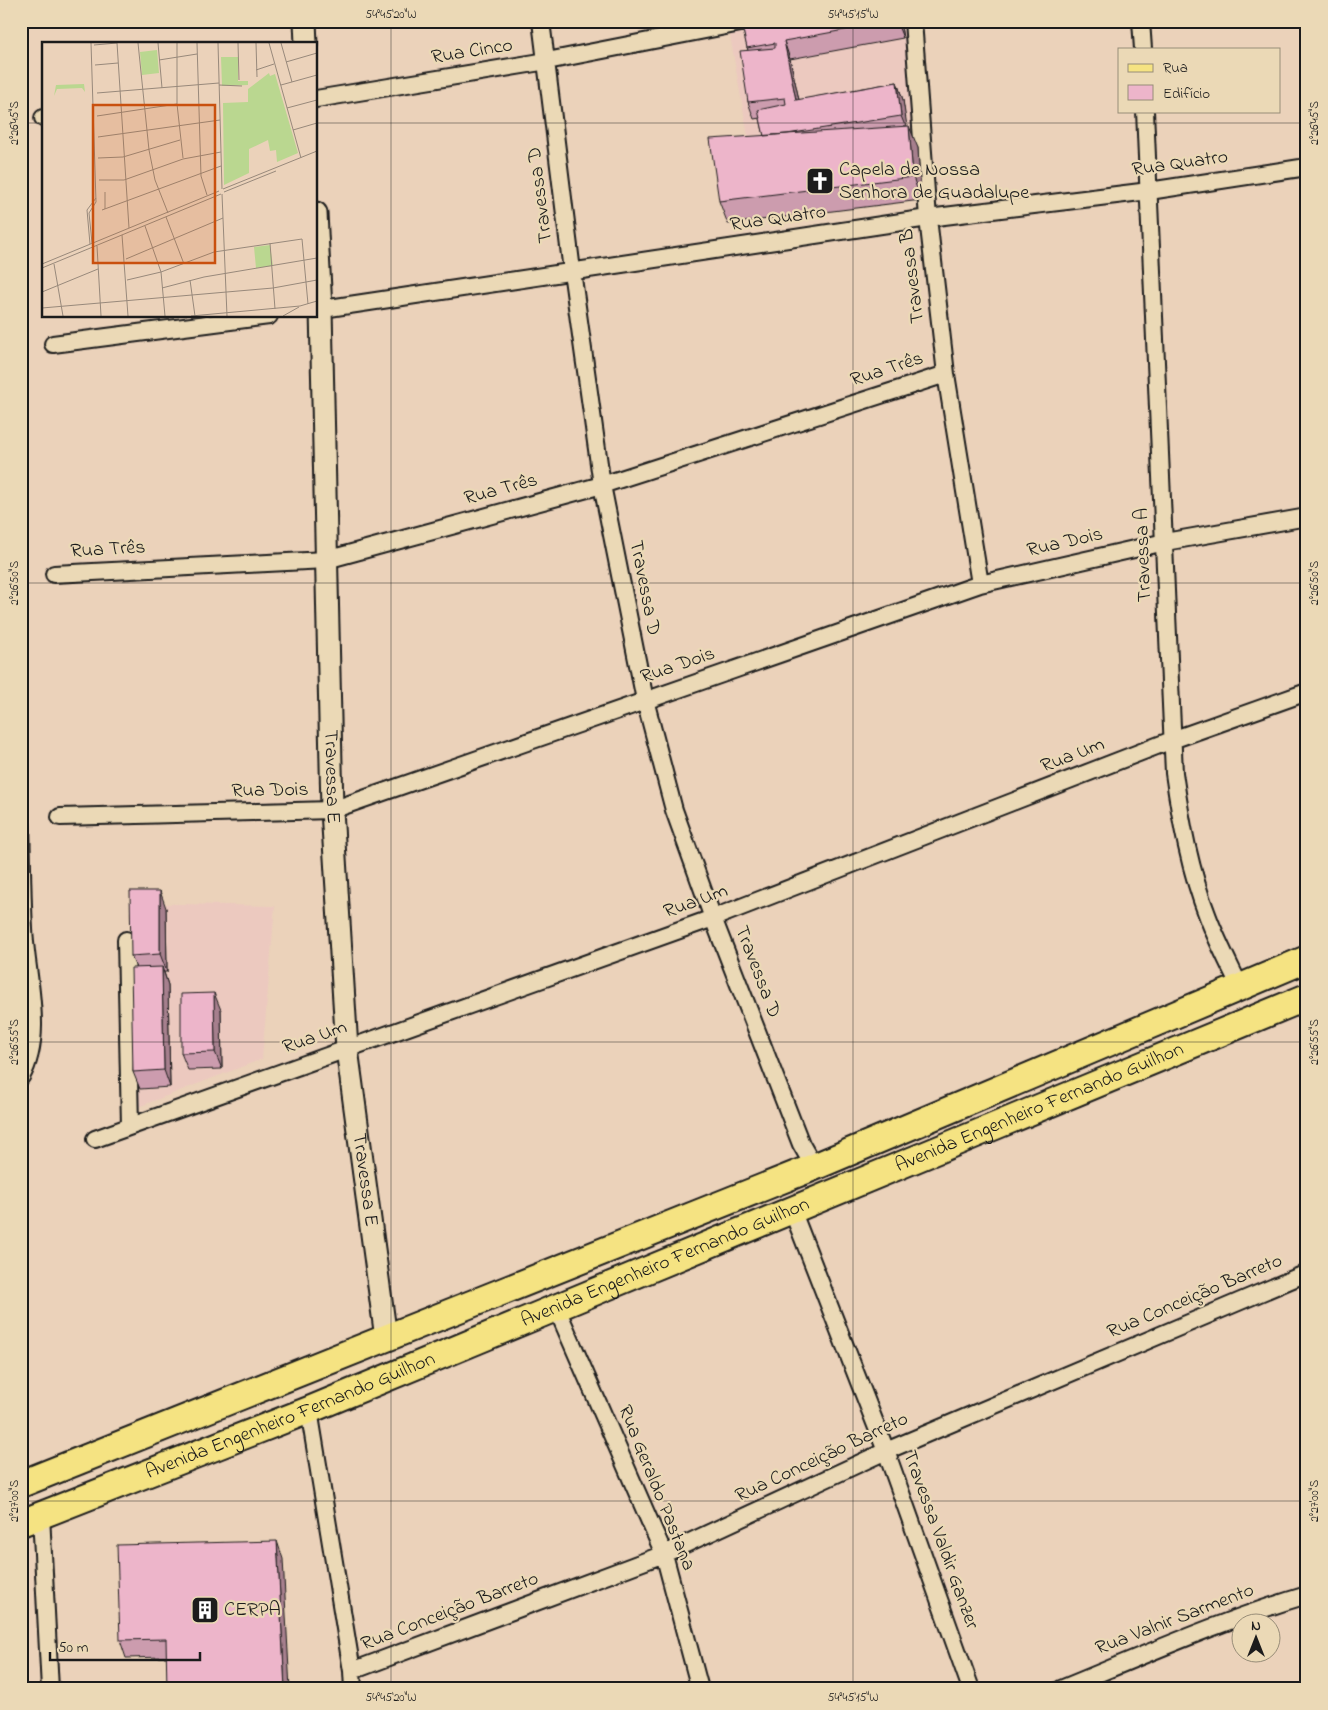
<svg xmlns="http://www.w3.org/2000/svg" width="1328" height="1710" font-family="'Indie Flower',sans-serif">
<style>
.built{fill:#ecc9bf}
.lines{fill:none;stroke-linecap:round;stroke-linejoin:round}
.minor-casing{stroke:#1c1c1c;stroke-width:20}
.tertiary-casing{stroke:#1c1c1c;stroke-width:25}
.primary-casing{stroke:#1c1c1c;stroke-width:30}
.minor{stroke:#ebd9b6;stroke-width:16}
.tertiary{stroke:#ebd9b6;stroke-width:21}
.primary{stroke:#f5e382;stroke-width:26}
.wall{fill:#cc9cae;stroke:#1c1c1c}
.shaded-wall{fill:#a67f8d;stroke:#1c1c1c}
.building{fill:#edb5ca;stroke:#1c1c1c}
.ticks{fill:none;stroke:#1c1c1c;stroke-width:1;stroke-opacity:0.45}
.labels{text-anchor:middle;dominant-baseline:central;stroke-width:4.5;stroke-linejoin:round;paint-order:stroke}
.street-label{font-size:20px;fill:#1c1c1c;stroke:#ebd9b6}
.poi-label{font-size:20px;fill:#1c1c1c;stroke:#ebd9b6;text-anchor:start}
.inset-road{fill:none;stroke:#98897b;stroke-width:1}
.view{fill:#c9500e;fill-opacity:0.15;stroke:#c9500e;stroke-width:2.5}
.inset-edge{fill:none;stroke:#1c1c1c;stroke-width:2.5}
.neatline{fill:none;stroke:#1c1c1c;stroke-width:2}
.ticks-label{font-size:12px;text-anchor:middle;fill:#1c1c1c}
</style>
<rect width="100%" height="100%" fill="#ebd2ba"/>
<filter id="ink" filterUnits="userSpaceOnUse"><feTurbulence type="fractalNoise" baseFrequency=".02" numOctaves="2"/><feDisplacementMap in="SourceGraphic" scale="10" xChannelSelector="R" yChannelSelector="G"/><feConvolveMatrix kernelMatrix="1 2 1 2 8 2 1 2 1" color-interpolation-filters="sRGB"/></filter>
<g filter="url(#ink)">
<!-- built -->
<path class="built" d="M 778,21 L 909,21 L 918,148 L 752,159 L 729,30 Z
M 133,903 L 275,906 L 262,1059 L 138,1107 Z"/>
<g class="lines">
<defs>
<path id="minor" d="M 541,21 L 572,271 L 602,485 L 645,700 L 674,810 L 713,918 L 801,1144 L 814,1167
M 913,21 L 928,218 L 946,374 L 980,584
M 1141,21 L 1143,49
M 316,99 L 547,61 L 751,21
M 1145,111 L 1174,773 C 1181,822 1190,871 1208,917 C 1217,941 1229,964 1240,987
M 43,118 L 44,118
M 316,310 L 928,218 L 1149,191 L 1307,167
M 53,344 L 269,316
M 54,574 L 326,560 L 602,485 L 946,374
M 60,817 L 332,810 L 980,584 L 1165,542 L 1307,517
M 21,821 C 22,857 22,893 24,929 C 26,976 45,1034 21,1077
M 126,940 L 130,1126
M 95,1139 L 713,918 L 1172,740 L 1307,692
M 792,1210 L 886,1451 L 971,1689
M 557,1309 L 664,1554 L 700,1689
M 309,1410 L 352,1671 L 353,1689
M 41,1515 L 50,1689
M 352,1671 L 664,1554 L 886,1451 L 1307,1273
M 1061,1689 C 1142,1656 1222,1620 1307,1595"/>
<g id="tertiary">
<path d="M 305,21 L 306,44"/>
<path id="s1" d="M 316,213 L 321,309 L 332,810 L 347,1049 L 386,1338"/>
</g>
<g id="primary">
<path d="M 21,1484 L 814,1167 L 1307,959"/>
<path id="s2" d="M 21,1523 L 309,1410 L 1307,997"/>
</g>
</defs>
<!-- minor casing -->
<use href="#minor" class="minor-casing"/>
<!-- tertiary casing -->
<use href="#tertiary" class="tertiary-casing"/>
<!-- primary casing -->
<use href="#primary" class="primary-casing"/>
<!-- minor -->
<use href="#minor" class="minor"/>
<!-- tertiary -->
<use href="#tertiary" class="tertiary"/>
<!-- primary -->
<use href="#primary" class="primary"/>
</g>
<!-- wall -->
<path class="wall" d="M 741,21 L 900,21 L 903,38 L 790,59 L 799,100 L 897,82 L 903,100 L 906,126 L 918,148 L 921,200 L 728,224 L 719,201 L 764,136 L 760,118 L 754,119 L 748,102 L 748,51 Z
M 166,908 L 167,972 L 164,972 L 168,985 L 170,1087 L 140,1089 L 133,1072 L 136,968 L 131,956 Z
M 221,1010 L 222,1069 L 188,1070 L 181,1053 Z
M 283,1559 L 166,1657 L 126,1658 L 120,1640 Z"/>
<!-- shaded-wall -->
<path class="shaded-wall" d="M 896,21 L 900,21 L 903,38 Z
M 784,41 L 790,59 L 803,118 L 796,100 Z
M 897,82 L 903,100 L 908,133 L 901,116 Z
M 909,126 L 918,148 L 921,200 L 913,177 Z
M 160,891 L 166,908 L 167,972 L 160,954 Z
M 162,967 L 168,985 L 170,1087 L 164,1070 Z
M 214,993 L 221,1010 L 222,1069 L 215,1052 Z
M 277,1541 L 283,1559 L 290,1689 L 285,1689 Z"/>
<!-- building -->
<path class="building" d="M 741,21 L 894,21 L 784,41 L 796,100 L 897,82 L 901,116 L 787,134 L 764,136 L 758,110 L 786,104 L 785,98 L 748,102 L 740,51 L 775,48 L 775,43 L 747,48 Z
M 909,126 L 913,177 L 719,201 L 710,139 Z
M 130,891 L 160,891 L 160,954 L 131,956 Z
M 162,967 L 164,1070 L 133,1072 L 131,968 Z
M 214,993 L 215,1052 L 181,1053 L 181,994 Z
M 277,1541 L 285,1689 L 167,1689 L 166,1639 L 120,1640 L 117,1545 Z"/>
</g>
<!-- ticks -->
<path class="ticks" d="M 391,21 L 391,1689M 853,21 L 853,1689M 21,123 L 44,123M 316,123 L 1307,123M 21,583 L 1307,583M 21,1042 L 1307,1042M 21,1501 L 1307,1501"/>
<!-- icons -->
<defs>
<symbol id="church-square" viewBox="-11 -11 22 22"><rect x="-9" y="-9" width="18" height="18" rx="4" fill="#1c1c1c" stroke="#ebd9b6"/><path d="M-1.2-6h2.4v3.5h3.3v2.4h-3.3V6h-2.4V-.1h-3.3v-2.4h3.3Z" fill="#fff"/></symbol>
<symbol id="building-square" viewBox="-11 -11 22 22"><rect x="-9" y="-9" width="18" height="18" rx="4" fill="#1c1c1c" stroke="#ebd9b6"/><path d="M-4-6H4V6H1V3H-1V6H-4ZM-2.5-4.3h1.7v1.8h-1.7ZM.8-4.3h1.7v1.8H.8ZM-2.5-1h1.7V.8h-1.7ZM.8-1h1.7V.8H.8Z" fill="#fff"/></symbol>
</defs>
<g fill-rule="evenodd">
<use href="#church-square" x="804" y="165" width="32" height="32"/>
<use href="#building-square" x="189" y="1594" width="32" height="32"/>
</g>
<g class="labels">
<!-- street labels -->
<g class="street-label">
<text transform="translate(472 52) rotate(-9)">Rua Cinco</text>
<text transform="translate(1180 164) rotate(-8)">Rua Quatro</text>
<text transform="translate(541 195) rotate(-97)">Travessa D</text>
<text transform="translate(778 219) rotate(-8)">Rua Quatro</text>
<text transform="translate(913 276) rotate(-97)">Travessa B</text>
<text transform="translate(887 370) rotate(-18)">Rua Três</text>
<text transform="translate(501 490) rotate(-15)">Rua Três</text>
<text transform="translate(1065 543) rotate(-13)">Rua Dois</text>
<text transform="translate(108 550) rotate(-3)">Rua Três</text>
<text transform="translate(1144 555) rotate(-92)">Travessa A</text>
<text transform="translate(644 588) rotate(79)">Travessa D</text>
<text transform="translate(678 666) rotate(-19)">Rua Dois</text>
<text transform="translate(1073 756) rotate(-21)">Rua Um</text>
<text stroke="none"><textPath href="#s1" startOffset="564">Travessa E</textPath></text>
<text transform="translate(270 791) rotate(-1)">Rua Dois</text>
<text transform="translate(696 902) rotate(-20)">Rua Um</text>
<text transform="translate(757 972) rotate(69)">Travessa D</text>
<text transform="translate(315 1038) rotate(-19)">Rua Um</text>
<text stroke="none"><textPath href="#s2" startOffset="1100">Avenida Engenheiro Fernando Guilhon</textPath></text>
<text stroke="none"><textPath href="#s1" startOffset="969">Travessa E</textPath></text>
<text stroke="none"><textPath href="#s2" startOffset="695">Avenida Engenheiro Fernando Guilhon</textPath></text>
<text transform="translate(1195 1297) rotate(-23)">Rua Conceição Barreto</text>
<text stroke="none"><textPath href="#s2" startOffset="290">Avenida Engenheiro Fernando Guilhon</textPath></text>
<text transform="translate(822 1458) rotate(-25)">Rua Conceição Barreto</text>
<text transform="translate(656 1488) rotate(68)">Rua Geraldo Pastana</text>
<text transform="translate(940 1540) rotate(70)">Travessa Valdir Ganzer</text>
<text transform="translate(450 1612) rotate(-21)">Rua Conceição Barreto</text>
<text transform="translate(1175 1620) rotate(-21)">Rua Valnir Sarmento</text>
</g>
<!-- poi labels -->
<g class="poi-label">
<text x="839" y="170">Capela de Nossa<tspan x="839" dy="23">Senhora de Guadalupe</tspan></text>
<text x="224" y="1610">CERPA</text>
</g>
</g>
<!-- overview -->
<g transform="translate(42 42)">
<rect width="275" height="275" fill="#ebd2ba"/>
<path d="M 115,8 L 117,31 L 100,33 L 98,10 ZM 179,15 L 196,15 L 196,39 L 206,39 L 206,43 L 180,44 ZM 227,31 L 228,34 L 233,32 L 256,111 L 235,120 L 234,108 L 228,109 L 226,98 L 207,107 L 207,131 L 182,143 L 181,61 L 206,60 L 206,47 ZM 42,42 L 43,50 L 40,46 L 15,47 L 12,54 L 14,43 ZM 228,203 L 231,224 L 214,226 L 212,205 Z" fill="#bad790"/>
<path class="inset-road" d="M 49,1 L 54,160 L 47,171 L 50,201M 75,1 L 87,186M 96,1 L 107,108 L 113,138 L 126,171M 116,1 L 120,46M 135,1 L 135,62 L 141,116M 155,1 L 159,134 L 165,153M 176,1 L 180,147M 196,1 L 197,38M 214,1 L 215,35M 227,1 L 259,116M 239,1 L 250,40M 52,3 L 75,1M 117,18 L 155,12M 244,20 L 275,11M 53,23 L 76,21M 214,28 L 232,22M 177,43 L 200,44M 239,43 L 275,33M 55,51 L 177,41M 245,66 L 275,58M 55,74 L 135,62M 251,88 L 275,81M 56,95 L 178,78M 56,116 L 81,115 L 138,98M 57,138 L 82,138 L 141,117 L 179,110M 181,147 L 275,109M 63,150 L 63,167M 182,150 L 234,129M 180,152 L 185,274M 60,168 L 179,124M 124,175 L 142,222M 103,184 L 119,230 L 123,274M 80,193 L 86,274M 228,201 L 233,267M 48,202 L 45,168 L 54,156M 55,204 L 59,274M 84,217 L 181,176M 0,222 L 177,149M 12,222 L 21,274M 0,226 L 179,152M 85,238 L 119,230 L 172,210 L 260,197 L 266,262M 148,238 L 153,274M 120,246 L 162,235 L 275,216M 0,250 L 56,227M 0,266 L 231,246 L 275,238M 149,274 L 258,264 L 275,259M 241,274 L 257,265"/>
<path class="view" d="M 51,63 L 173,63 L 173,221 L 51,221 Z"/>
<rect width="275" height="275" class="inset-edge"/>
</g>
<!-- margin -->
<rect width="1328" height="1710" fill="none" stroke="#ebd9b6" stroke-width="55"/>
<!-- legend -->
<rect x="1118" y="48" width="162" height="65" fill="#ebd9b6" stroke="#988d78"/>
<rect x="1128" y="64" width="25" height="8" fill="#f5e382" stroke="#988d78"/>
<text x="1163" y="72" font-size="15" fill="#1c1c1c">Rua</text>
<rect x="1128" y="85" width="25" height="15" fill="#edb5ca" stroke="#988d78"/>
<text x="1163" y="98" font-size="15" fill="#1c1c1c">Edifício</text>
<!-- north arrow -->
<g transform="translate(1256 1638)"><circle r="24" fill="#ebd9b6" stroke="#988d78"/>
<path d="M0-4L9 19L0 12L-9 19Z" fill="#1c1c1c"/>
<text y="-8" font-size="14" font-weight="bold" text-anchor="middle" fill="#1c1c1c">N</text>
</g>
<!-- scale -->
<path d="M50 1652v8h150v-8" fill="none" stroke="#1c1c1c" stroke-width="2.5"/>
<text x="58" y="1652" font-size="15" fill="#1c1c1c" stroke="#ebd9b6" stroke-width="4" paint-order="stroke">50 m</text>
<rect x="28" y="28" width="1272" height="1654" class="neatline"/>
<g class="ticks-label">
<text x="391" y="18">54°45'20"W</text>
<text x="853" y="18">54°45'15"W</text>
<text transform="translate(14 123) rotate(-90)" y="4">2°26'45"S</text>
<text transform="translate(1314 123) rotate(-90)" y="4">2°26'45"S</text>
<text transform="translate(14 583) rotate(-90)" y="4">2°26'50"S</text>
<text transform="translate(1314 583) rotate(-90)" y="4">2°26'50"S</text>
<text transform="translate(14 1042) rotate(-90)" y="4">2°26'55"S</text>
<text transform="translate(1314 1042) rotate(-90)" y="4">2°26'55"S</text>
<text transform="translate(14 1501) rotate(-90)" y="4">2°27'00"S</text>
<text transform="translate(1314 1501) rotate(-90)" y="4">2°27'00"S</text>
<text x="391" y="1701">54°45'20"W</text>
<text x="853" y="1701">54°45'15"W</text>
</g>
</svg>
